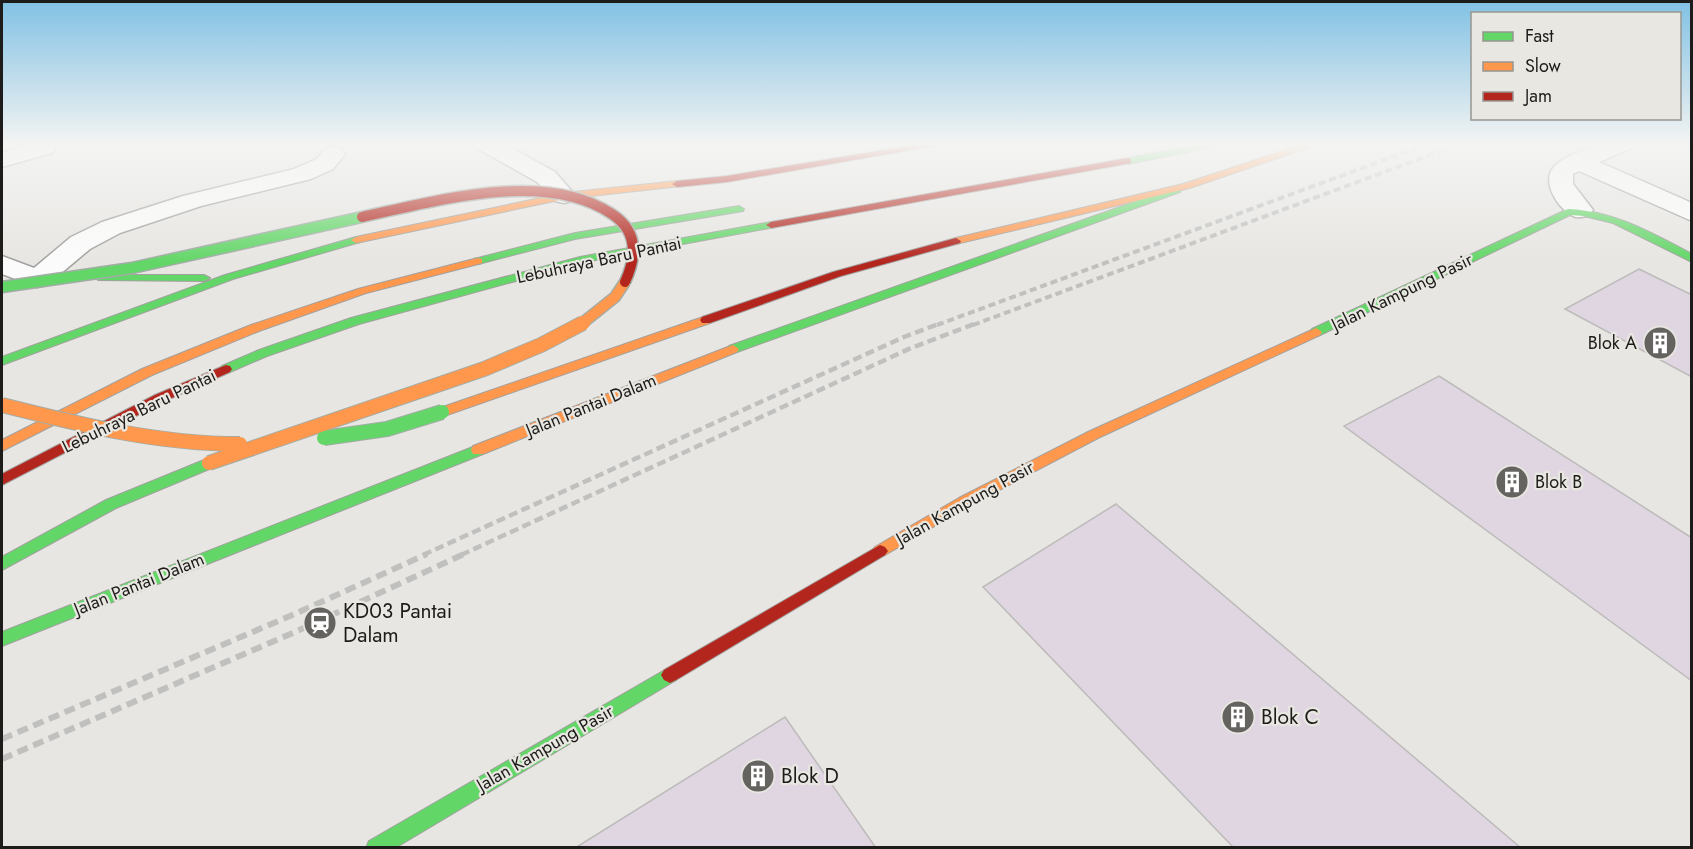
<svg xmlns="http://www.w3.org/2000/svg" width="1693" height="849" font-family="Jost,sans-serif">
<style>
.building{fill:#dfd6e1;stroke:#bcbbba;stroke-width:1.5}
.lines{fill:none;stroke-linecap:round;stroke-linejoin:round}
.street-casing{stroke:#a2a19f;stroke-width:3}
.fast-casing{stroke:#a2a19f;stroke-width:2}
.slow-casing{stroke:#a2a19f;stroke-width:2}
.jam-casing{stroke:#a2a19f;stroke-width:2}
.street{fill:#fbfbfb;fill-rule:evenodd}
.fast{fill:#63d668;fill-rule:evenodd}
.slow{fill:#ff974d;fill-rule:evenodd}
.jam{fill:#b3261e;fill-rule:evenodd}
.rail-far2{stroke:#c0c0bf;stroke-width:4;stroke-dasharray:7 4;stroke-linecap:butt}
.rail-far1{stroke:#c0c0bf;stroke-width:4.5;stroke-dasharray:9 4.5;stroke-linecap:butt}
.rail{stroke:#c0c0bf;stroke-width:6;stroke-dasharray:11 6;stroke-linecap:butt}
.fast-bridge-far1-casing{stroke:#a3aca6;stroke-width:13;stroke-linecap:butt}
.fast-bridge-casing{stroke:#a3aca6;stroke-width:16;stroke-linecap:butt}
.slow-bridge-far1-casing{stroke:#a3aca6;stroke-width:13;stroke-linecap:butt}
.slow-bridge-casing{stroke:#a3aca6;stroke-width:16;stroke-linecap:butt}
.jam-bridge-casing{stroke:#a3aca6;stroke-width:13;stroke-linecap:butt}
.fast-bridge-far1{stroke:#63d668;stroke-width:10}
.fast-bridge{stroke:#63d668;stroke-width:14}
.slow-bridge-far1{stroke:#ff974d;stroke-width:10}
.slow-bridge{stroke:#ff974d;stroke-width:14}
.jam-bridge{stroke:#b3261e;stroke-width:10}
.labels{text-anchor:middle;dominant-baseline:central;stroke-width:4.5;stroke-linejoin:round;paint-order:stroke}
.street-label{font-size:18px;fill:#1d1c1a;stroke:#e9e7e1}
.poi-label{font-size:18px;fill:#1d1c1a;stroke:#e9e7e1;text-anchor:end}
.near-poi-label{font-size:21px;fill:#1d1c1a;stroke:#e9e7e1;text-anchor:start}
</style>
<rect width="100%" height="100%" fill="#e7e6e3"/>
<!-- building -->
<path class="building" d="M 1639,269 L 1692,295 L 1692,377 L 1565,309 Z
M 1439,376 L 1692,538 L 1692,681 L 1344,426 Z
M 1116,504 L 1521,848 L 1234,848 L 983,587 Z
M 785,717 L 876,848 L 575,848 Z"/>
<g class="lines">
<defs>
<path id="street" d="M 34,143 L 52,143 L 56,148 L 52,153 L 2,167 L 2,153 Z
M 474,143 L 503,143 L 555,172 L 576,196 L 573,201 L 564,203 L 555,201 L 537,182 L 477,148 Z
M 1603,143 L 1635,143 L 1632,148 L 1599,162 L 1692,203 L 1692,221 L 1579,171 L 1573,174 L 1573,184 L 1593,210 L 1589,215 C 1583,217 1577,219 1571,215 C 1557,206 1542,183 1553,168 C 1563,155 1588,150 1603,143 Z
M 333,147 L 341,149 L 345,154 L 333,169 L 311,179 L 201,206 L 120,233 L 90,249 L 47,285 L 37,287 L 2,274 L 2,256 L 34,268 L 71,237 L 102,222 L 183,196 L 294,169 L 317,159 L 325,149 Z"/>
<path id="fast" d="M 1210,143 L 1232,143 L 1128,164 L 1123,161 L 1128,158 Z
M 1176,187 L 1181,190 L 1180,192 L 737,352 L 729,352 L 727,349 L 729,346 Z
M 739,206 L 744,209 L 743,211 L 575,239 L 478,264 L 472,261 L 474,259 L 575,233 Z
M 1568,209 C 1614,211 1652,233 1692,254 L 1692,262 L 1613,223 L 1584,216 L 1570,215 L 1320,335 L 1316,336 L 1310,332 L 1312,329 Z
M 771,222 L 776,225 L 775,227 L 585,262 L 359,324 L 267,356 L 230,372 L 222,372 L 220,369 L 222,366 L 259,350 L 351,318 L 580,257 Z
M 356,237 L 361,240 L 360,242 L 233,279 L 2,365 L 2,357 L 225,275 Z
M 102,275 L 204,275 L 210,278 L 204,281 L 98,280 L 98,276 Z
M 478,445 L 483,446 L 485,450 L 483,454 L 2,646 L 2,632 Z
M 209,458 L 214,459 L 216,463 L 214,467 L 116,508 L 2,570 L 2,557 L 106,500 Z
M 670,667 L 676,670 L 679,675 L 676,680 L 395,848 L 366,848 L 369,841 Z"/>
<path id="slow" d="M 1307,143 L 1322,143 L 1190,188 L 956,244 L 951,241 L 956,238 L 1183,184 Z
M 677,181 L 681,182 L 681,186 L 564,199 L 356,243 L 351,240 L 356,237 L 564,193 Z
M 478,258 L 482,259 L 482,263 L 366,293 L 259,331 L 152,375 L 2,451 L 2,440 L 142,369 L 251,325 L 358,289 Z
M 706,316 L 712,320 L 710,323 L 447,415 L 437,415 L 435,412 L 437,409 Z
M 1316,328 L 1322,332 L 1320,335 L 1098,438 L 969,506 L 885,555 L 880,557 L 875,555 L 872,551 L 875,547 L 959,498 L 1088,432 Z
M 733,345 L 739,349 L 737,352 L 483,454 L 473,454 L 471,450 L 473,446 Z"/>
<path id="jam" d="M 926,143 L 950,143 L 727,182 L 677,187 L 672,184 L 677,181 L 727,176 Z
M 1128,158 L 1131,159 L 1131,163 L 771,228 L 766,225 L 771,222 Z
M 956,238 L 961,241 L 960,243 L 841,276 L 710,323 L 702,323 L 700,320 L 702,317 L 833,272 Z
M 226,365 L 230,366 L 232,369 L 230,372 L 165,401 L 2,485 L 2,474 L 155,395 Z
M 880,545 L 885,547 L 888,551 L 885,555 L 676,680 L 670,683 L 664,680 L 661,675 L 664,670 Z"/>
</defs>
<!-- street casing -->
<use href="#street" class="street-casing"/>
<!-- fast casing -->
<use href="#fast" class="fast-casing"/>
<!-- slow casing -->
<use href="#slow" class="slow-casing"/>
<!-- jam casing -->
<use href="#jam" class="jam-casing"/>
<!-- street -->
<use href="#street" class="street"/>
<!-- fast -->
<use href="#fast" class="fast"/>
<!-- slow -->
<use href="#slow" class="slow"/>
<!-- jam -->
<use href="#jam" class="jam"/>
<!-- rail-far2 -->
<path class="rail-far2" d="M 937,325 L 1430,143
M 973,325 L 1462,143"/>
<!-- rail-far1 -->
<path class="rail-far1" d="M 423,555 L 904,337 L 941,323
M 461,555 L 911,348 L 977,323"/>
<!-- rail -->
<path class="rail" d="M 2,739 L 290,616 L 427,554
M 2,759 L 295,632 L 464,554"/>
<defs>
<path id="fast-bridge-far1" d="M 2,287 L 132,268 L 362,217"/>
<path id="fast-bridge" d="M 324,438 L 387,429 L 442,412"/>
<path id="slow-bridge-far1" d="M 580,325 L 615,297 L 625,282"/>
<path id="slow-bridge" d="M 2,405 C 81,425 158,444 240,444
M 209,463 L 484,369 L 541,345 L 583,323"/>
<path id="jam-bridge" d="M 362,217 C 436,201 545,169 612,214 C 638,231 637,256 625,282"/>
</defs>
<!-- fast-bridge-far1 casing -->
<use href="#fast-bridge-far1" class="fast-bridge-far1-casing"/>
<!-- fast-bridge casing -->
<use href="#fast-bridge" class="fast-bridge-casing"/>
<!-- slow-bridge-far1 casing -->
<use href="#slow-bridge-far1" class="slow-bridge-far1-casing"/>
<!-- slow-bridge casing -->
<use href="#slow-bridge" class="slow-bridge-casing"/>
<!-- jam-bridge casing -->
<use href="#jam-bridge" class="jam-bridge-casing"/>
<!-- fast-bridge-far1 -->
<use href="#fast-bridge-far1" class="fast-bridge-far1"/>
<!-- fast-bridge -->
<use href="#fast-bridge" class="fast-bridge"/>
<!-- slow-bridge-far1 -->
<use href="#slow-bridge-far1" class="slow-bridge-far1"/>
<!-- slow-bridge -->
<use href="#slow-bridge" class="slow-bridge"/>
<!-- jam-bridge -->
<use href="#jam-bridge" class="jam-bridge"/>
</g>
<!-- sky -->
<linearGradient id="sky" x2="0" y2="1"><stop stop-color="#81c1e4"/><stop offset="0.55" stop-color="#f4f4f2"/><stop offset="1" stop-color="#f4f4f2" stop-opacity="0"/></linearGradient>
<rect width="1693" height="262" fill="url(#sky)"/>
<!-- icons -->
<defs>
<symbol id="building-disc" viewBox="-11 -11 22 22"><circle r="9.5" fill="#646360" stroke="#e9e7e1"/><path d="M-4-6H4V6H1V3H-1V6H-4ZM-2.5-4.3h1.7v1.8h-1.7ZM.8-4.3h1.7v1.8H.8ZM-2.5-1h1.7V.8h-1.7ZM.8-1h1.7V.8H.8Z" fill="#fff"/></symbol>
<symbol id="station-disc" viewBox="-11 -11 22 22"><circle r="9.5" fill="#646360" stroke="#e9e7e1"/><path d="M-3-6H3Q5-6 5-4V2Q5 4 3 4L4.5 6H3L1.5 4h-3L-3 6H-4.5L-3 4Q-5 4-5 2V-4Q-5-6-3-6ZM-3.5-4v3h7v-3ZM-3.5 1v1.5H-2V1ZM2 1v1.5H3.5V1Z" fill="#fff"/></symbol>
</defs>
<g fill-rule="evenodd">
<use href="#building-disc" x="1641" y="324" width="38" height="38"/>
<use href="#building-disc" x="1493" y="463" width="38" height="38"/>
<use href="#station-disc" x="301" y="604" width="38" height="38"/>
<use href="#building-disc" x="1219" y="698" width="38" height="38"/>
<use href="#building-disc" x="739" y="757" width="38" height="38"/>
</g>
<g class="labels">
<!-- street labels -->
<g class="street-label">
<text transform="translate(599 260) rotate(-12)">Lebuhraya Baru Pantai</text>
<text transform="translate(1402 292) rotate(-26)">Jalan Kampung Pasir</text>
<text transform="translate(591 405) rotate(-22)">Jalan Pantai Dalam</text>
<text transform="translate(139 411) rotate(-26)">Lebuhraya Baru Pantai</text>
<text transform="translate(965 503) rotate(-29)">Jalan Kampung Pasir</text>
<text transform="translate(139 584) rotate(-22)">Jalan Pantai Dalam</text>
<text transform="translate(545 748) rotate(-30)">Jalan Kampung Pasir</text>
</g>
<!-- poi labels -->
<g class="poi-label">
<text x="1637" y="343">Blok A</text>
<text x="1535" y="482" text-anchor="start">Blok B</text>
</g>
<!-- near-poi labels -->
<g class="near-poi-label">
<text x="343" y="611">KD03 Pantai<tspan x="343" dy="24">Dalam</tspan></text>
<text x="1261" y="717">Blok C</text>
<text x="781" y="776">Blok D</text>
</g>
</g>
<!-- border -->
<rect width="1693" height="849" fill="none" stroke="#1d1c1a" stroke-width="6"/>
<!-- legend -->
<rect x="1471" y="12" width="210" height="108" fill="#e9e7e1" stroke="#979691" stroke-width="1.5"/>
<rect x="1483" y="32" width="30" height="9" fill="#63d668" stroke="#979691" stroke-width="1.5"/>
<text x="1525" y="42" font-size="18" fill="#1d1c1a">Fast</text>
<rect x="1483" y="62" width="30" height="9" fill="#ff974d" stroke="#979691" stroke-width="1.5"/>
<text x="1525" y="72" font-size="18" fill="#1d1c1a">Slow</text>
<rect x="1483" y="92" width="30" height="9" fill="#b3261e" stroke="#979691" stroke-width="1.5"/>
<text x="1525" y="102" font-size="18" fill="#1d1c1a">Jam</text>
</svg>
